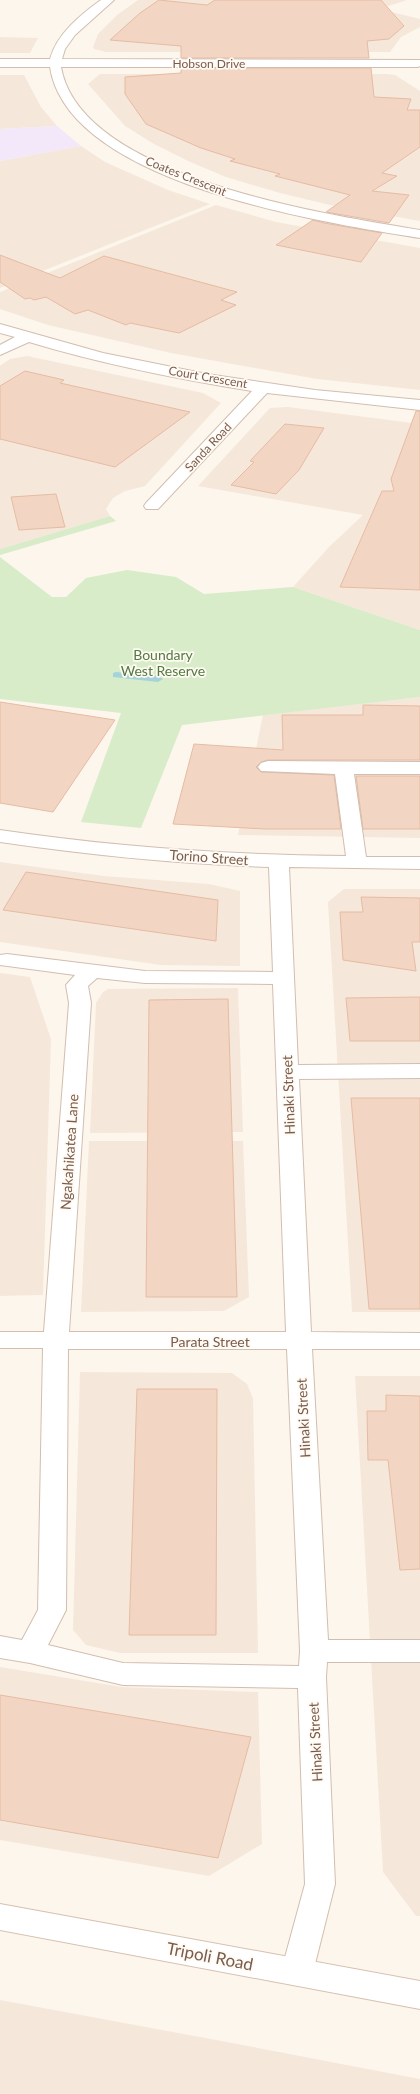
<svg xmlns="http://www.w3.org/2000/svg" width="420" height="2094" font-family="Lato,sans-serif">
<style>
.residential{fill:#f5e8da}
.education{fill:#f3e8fa}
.green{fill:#d8ecc9}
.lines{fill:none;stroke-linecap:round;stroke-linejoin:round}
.stream{fill:#a5d3da;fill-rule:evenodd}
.building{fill:#f3d5c3;stroke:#e6bba3}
.street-casing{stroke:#d1beb0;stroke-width:2}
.secondary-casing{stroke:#d6c0b0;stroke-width:2}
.street{fill:#fff;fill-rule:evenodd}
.secondary{fill:#fff;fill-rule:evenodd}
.labels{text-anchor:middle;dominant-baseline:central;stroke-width:3.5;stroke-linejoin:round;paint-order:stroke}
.far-street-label{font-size:12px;fill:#7a5c4d;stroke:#fffaf3}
.park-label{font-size:14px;fill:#537a41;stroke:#fffaf3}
.street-label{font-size:14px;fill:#7a5c4d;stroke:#fffaf3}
.near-street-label{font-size:17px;fill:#7a5c4d;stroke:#fffaf3}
</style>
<rect width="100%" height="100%" fill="#fdf6ec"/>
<!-- residential -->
<path class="residential" d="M 138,0 L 407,0 L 379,9 L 420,19 L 420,27 L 401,37 L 390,52 L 106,52 L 94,49 L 93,47 L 98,34 L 117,15 Z
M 0,37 L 38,38 L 30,53 L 0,53 Z
M 100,74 L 387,74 L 395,75 L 420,91 L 420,221 L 330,205 L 280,193 L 226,177 L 188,161 L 154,144 L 125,126 L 88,84 Z
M 0,75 L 24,75 L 41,107 L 57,126 L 0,129 Z
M 81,146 L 105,162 L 168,190 L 210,204 L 0,288 L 0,161 Z
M 216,205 L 276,222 L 420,248 L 420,390 L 317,379 L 171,353 L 48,325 L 0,309 L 0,292 Z
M 27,356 L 203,393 L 221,403 L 145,486 L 125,491 L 113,498 L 106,509 L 110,516 L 0,549 L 0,366 L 10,359 Z
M 288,407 L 420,424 L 420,630 L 293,587 L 329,547 L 363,515 L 198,486 L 270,408 Z
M 420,697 L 420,838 L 238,835 L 263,715 Z
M 0,862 L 104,876 L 209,884 L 240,891 L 240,966 L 161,965 L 0,942 Z
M 344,889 L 420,889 L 420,1312 L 352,1312 L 328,902 Z
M 0,973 L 30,977 L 51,1039 L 43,1295 L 0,1296 Z
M 238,988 L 243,1132 L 90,1133 L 96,1003 L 103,992 L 108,989 Z
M 89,1141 L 243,1141 L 249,1297 L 224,1311 L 81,1312 Z
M 80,1372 L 232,1373 L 247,1384 L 253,1398 L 258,1653 L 120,1653 L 86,1645 L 73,1630 Z
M 355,1376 L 420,1376 L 420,1916 L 416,1916 L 383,1872 Z
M 0,1667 L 122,1687 L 258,1692 L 262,1844 L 209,1876 L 0,1840 Z
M 0,2000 L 227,2042 L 420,2079 L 420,2094 L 0,2094 Z"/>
<!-- education -->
<path class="education" d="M 57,126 L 81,146 L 0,161 L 0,129 Z"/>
<!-- green -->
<path class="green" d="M 110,516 L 116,521 L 0,555 L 0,549 Z
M 0,557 L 52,597 L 66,597 L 86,578 L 127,570 L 176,577 L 204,594 L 293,587 L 420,630 L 420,697 L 182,725 L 141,828 L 81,822 L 121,713 L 0,699 Z"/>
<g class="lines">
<!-- stream -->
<path class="stream" d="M 116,672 L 158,676 L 163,679 L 158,682 L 113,677 L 113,673 Z"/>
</g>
<!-- building -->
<path class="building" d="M 159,0 L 207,5 L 215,0 L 381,0 L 404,26 L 389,39 L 367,41 L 369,58 L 181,58 L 181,46 L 110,40 L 140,13 Z
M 181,68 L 371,68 L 374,97 L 411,99 L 407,110 L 420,110 L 420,147 L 382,173 L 397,176 L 372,191 L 409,195 L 389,223 L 326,212 L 350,195 L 275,176 L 280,174 L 230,161 L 235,159 L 201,148 L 146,124 L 125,94 L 125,77 L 181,73 Z
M 313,220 L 324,223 L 382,233 L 361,262 L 276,245 Z
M 0,255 L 60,278 L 104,256 L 237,292 L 221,300 L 236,305 L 179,333 L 130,323 L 126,325 L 88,310 L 75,314 L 46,297 L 34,300 L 30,298 L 25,299 L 0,282 Z
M 25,371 L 64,380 L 60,383 L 190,412 L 115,467 L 0,439 L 0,386 Z
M 416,411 L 420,411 L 420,590 L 340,587 L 382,491 L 394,491 L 391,479 Z
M 285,424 L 324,428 L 299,470 L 276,494 L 231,485 L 254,462 L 250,461 Z
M 56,494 L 65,527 L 19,530 L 11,497 Z
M 0,702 L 115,720 L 53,812 L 0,803 Z
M 363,705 L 420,706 L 420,760 L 268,760 L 261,762 L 256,767 L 261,772 L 334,775 L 341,829 L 265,829 L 173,824 L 194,744 L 283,750 L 282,715 L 363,715 Z
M 356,776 L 420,776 L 420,829 L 363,829 Z
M 26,872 L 218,900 L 216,941 L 3,910 Z
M 361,897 L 420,898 L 420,942 L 412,942 L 416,971 L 343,960 L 340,912 L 363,912 Z
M 420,997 L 420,1041 L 350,1041 L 346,998 Z
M 228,999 L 237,1297 L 146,1297 L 149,1000 Z
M 351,1098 L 420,1098 L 420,1309 L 369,1309 Z
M 137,1389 L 217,1389 L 216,1635 L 129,1635 Z
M 386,1395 L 420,1396 L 420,1569 L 400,1570 L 388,1460 L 368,1460 L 367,1411 L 386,1411 Z
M 0,1695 L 251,1737 L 218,1858 L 0,1820 Z"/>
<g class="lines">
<defs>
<path id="street" d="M 101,0 L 114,0 L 75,35 L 65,49 L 62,59 L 420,60 L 420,66 L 418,67 L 61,67 C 80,178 329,215 420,230 L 420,238 C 325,223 68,184 50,67 L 0,67 L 0,59 L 50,59 C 57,34 80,15 101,0 Z
M 0,324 L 103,353 L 207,374 L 315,390 L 420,400 L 420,410 L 267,393 L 158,509 L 146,509 L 144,506 L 146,503 L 252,391 C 177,379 102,364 29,342 L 0,355 L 0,345 L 15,337 L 0,333 Z
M 268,761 L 420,762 L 420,774 L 354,774 L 366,857 L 420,857 L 420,869 L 289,867 L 298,1065 L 420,1064 L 420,1078 L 299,1079 L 311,1332 L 420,1333 L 420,1349 L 312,1349 L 328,1640 L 420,1640 L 420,1662 L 327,1662 L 326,1677 L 335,1884 L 313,1972 L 308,1981 L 297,1985 L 286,1981 L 281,1972 L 305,1884 L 298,1688 L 123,1685 L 30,1663 L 0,1658 L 0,1636 L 22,1640 L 38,1610 L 43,1348 L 0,1348 L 0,1332 L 44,1332 L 69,1003 L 66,985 L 75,975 L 0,965 L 0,955 L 7,954 L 145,971 L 273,972 L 269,867 C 179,864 89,855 0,842 L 0,830 C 115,847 230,855 346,856 L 335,774 L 261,771 L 258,767 L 261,763 ZM 97,978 L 145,983 L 273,984 L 286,1332 L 69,1332 L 91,1003 L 88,986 ZM 68,1349 L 287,1349 L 300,1651 L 299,1666 L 123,1663 L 48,1645 L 66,1610 Z"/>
<path id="secondary" d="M 0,1904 L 420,1981 L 420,2009 L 0,1930 Z"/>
</defs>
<!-- street casing -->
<use href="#street" class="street-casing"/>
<!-- secondary casing -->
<use href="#secondary" class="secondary-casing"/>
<!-- street -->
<use href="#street" class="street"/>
<!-- secondary -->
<use href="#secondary" class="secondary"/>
</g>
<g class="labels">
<!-- far-street labels -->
<g class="far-street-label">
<text x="209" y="63">Hobson Drive</text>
<text transform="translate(186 176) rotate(22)">Coates Crescent</text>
<text transform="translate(208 377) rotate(10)">Court Crescent</text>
<text transform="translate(208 447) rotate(-47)">Sanda Road</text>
</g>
<!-- park labels -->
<g class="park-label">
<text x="163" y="654">Boundary<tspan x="163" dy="16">West Reserve</tspan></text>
</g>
<!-- street labels -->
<g class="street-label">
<text transform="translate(209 857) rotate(4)">Torino Street</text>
<text transform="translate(288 1095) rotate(-92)">Hinaki Street</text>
<text transform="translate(69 1152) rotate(-86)">Ngakahikatea Lane</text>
<text x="210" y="1341">Parata Street</text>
<text transform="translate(303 1418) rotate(-93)">Hinaki Street</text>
<text transform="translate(315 1742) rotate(-93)">Hinaki Street</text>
</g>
<!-- near-street labels -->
<g class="near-street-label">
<text transform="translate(210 1956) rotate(11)">Tripoli Road</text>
</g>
</g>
</svg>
